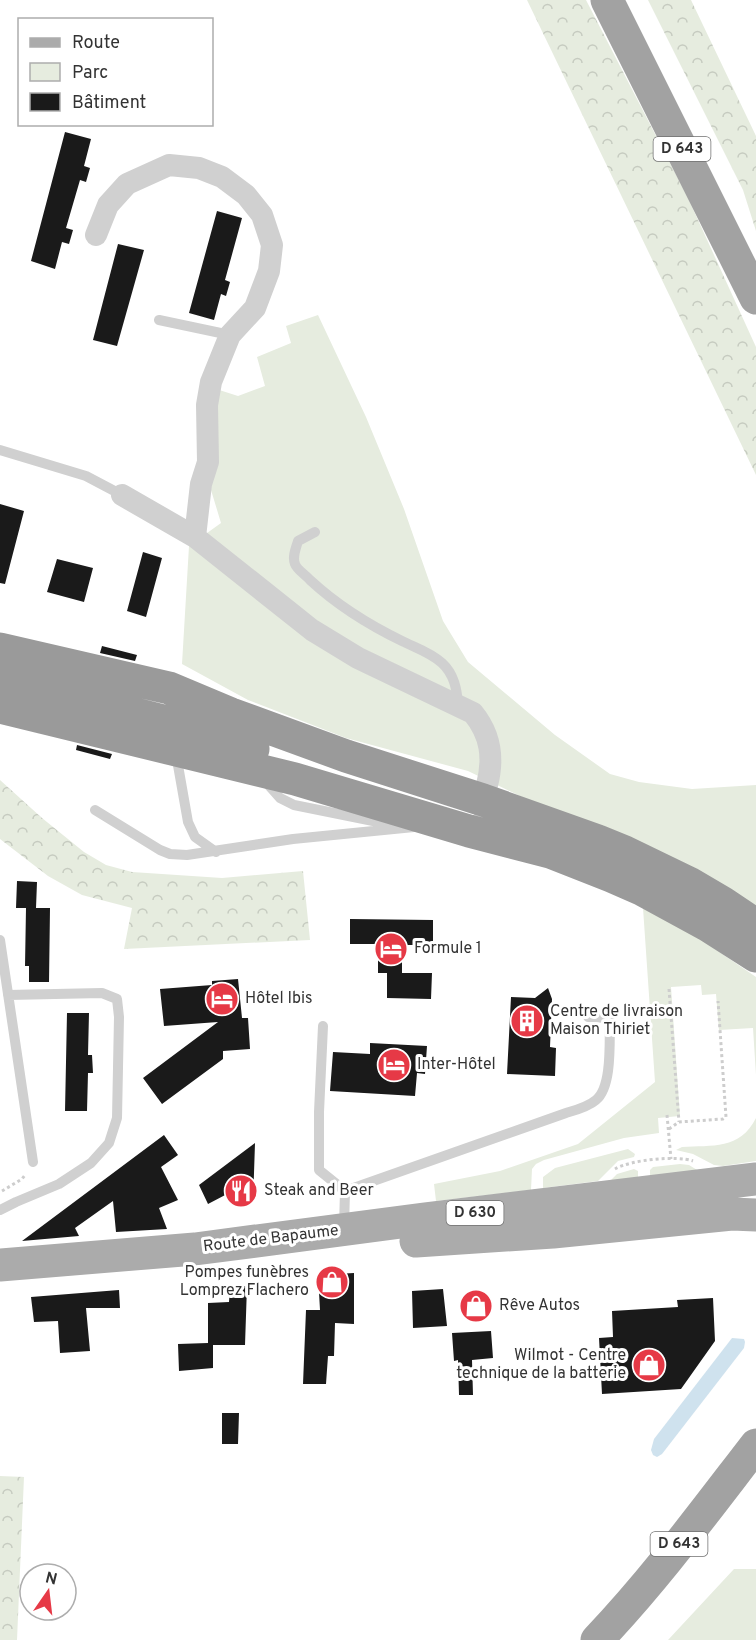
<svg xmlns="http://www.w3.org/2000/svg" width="756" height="1640" font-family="Overpass,sans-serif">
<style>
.green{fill:#e6ecdf}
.forest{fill:url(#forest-crowns)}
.water{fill:#cfe2ee}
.building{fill:#1a1a1a}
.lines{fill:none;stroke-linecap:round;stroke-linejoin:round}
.path{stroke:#cdcdcd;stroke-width:3;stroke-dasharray:3 3;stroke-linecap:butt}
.service{stroke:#d0d0d0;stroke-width:10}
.minor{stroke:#d0d0d0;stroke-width:22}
.primary{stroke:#ababab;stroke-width:33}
.trunk{stroke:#a2a2a2;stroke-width:33}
.motorway{stroke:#9a9a9a;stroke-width:33}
.labels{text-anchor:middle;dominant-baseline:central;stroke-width:6;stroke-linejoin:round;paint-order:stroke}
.shield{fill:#fff;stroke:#707070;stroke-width:1.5}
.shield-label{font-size:15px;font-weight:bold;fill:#333}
.poi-label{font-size:16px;fill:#333;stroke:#fff;text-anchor:start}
.street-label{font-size:16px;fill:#333;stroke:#fff}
</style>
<defs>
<pattern id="forest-crowns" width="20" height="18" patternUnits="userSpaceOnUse" patternTransform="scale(1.5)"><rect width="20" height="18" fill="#e6ecdf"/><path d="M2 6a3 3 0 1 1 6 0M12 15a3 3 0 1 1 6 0" fill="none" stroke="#c6cbc0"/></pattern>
</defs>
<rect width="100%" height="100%" fill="#fff"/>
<!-- green -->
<path class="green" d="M 318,315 L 366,417 L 404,509 L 443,621 L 468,662 L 555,735 L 610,774 L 639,782 L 692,789 L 756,785 L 756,910 L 468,771 L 346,738 L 248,700 L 182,664 L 189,546 L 221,523 L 208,480 L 213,388 L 238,396 L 265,386 L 257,357 L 291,343 L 286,326 Z
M 643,908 L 693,934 L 756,977 L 756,1075 L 753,1028 L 719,1030 L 716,994 L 702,995 L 701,985 L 671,987 L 680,1116 L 658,1118 L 659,1133 L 624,1138 L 544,1160 L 536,1164 L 532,1169 L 531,1190 L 436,1201 L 434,1184 L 500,1171 L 578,1144 L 655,1082 Z
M 756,1118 L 756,1161 L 723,1166 L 714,1165 L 693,1154 L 676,1150 L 682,1147 C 712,1145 740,1150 756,1118 Z
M 628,1149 L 635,1154 L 634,1157 L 618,1161 L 598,1181 L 543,1188 L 543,1177 L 555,1168 Z
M 680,1164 L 689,1165 L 702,1173 L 650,1176 L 650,1170 L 653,1167 Z
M 634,1169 L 638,1171 L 638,1178 L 608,1183 L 617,1174 Z
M 734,1569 L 756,1569 L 756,1640 L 668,1640 Z"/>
<!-- forest -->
<path class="forest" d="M 527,0 L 586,0 L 688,198 L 756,347 L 756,475 Z
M 648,0 L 691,0 L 756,136 L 756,231 L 743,190 Z
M 0,780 L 42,818 L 84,852 L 106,865 L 132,872 L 222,878 L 303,871 L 310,940 L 124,949 L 132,908 L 82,895 L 48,876 L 0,839 Z
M 0,1476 L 24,1477 L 17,1640 L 0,1640 Z"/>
<!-- water -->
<path class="water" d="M 732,1338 L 744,1339 L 745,1342 L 744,1348 L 662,1454 L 657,1457 L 653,1455 L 651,1450 L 654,1439 Z"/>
<!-- building -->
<path class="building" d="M 65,132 L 91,139 L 84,166 L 90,168 L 86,182 L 80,180 L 66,228 L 73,230 L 69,244 L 62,242 L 55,269 L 31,261 Z
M 217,211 L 242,218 L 225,280 L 230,282 L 226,296 L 221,294 L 214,320 L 189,313 Z
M 118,244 L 144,250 L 117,346 L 93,340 Z
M 0,504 L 24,511 L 5,584 L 0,583 Z
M 143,552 L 162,558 L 146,617 L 127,611 Z
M 57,559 L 93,568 L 84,602 L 47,592 Z
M 102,646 L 137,655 L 135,661 L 100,653 Z
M 77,745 L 112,754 L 110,759 L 76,750 Z
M 17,881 L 37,882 L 36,908 L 16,908 Z
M 26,908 L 50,908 L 49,982 L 29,982 L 29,966 L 25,966 Z
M 350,919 L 433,920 L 433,945 L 402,945 L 402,973 L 432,973 L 431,999 L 387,998 L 387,973 L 378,973 L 378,944 L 350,944 Z
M 238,979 L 242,1018 L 248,1018 L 250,1049 L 223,1051 L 223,1059 L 162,1104 L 143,1078 L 218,1022 L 164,1026 L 160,989 L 212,985 L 212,981 Z
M 548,988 L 552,999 L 550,1047 L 556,1048 L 555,1076 L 507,1074 L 511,997 L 535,998 Z
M 67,1013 L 89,1013 L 88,1055 L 92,1055 L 93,1073 L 88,1073 L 87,1111 L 65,1111 Z
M 370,1043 L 427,1046 L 425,1074 L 417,1073 L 415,1096 L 330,1091 L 333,1052 L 370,1054 Z
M 164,1135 L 178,1155 L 161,1167 L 178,1200 L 159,1208 L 167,1229 L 116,1232 L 113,1201 L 75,1228 L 79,1236 L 22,1241 Z
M 255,1143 L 253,1203 L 229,1203 L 229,1193 L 208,1204 L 199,1185 Z
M 354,1273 L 354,1324 L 335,1323 L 334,1356 L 328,1356 L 326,1384 L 303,1384 L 306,1310 L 320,1310 L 318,1275 Z
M 230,1286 L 247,1286 L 245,1345 L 213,1345 L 213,1368 L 179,1371 L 178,1344 L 208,1343 L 208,1303 L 229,1302 Z
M 443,1289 L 447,1326 L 413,1328 L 412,1291 Z
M 119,1290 L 120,1308 L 86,1308 L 90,1351 L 60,1353 L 58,1321 L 34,1322 L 31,1297 Z
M 713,1298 L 715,1341 L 681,1389 L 602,1394 L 599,1338 L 613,1337 L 612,1311 L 678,1307 L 677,1300 Z
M 491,1331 L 493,1358 L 472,1360 L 473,1395 L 459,1395 L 458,1360 L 454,1361 L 452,1333 Z
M 222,1413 L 239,1413 L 238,1444 L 222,1444 Z"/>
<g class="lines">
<!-- path -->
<path class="path" d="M 669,989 L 679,1122
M 667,1115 L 671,1159
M 669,1129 L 679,1122 L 723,1119 L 726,1117 L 718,1001
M 615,1169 C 630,1160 676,1155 693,1161
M 2,1191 L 22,1179 L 25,1175"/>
<!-- service -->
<path class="service" d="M 159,320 L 230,335
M 0,450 L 86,476 L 122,495
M 315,532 L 298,541 C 296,548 292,557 295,564 C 297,570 306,575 310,580 C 337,605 369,625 402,641 C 416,648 430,652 442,663 C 454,674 457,689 458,705
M 176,754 L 188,822 L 195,837 L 216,852
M 264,780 L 280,798 L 294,805 L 393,825
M 95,810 L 160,850 L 170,854 L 187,855 L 293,839 L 414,827
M 0,940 L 33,1162
M 323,1026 L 319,1112 L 319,1170 L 345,1191
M 0,1210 L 16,1202 L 59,1184 L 91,1163 L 109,1143 L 117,1118 L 119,1017 L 117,999 L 102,993 L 8,995
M 344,1227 L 345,1191 L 566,1113 C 576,1110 588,1107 596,1100 C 613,1086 609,1039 610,1018 L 588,1017"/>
<!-- minor -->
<path class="minor" d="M 96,235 L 108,205 L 127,184 L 169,165 L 199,168 L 222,177 L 246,195 L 262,215 L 272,245 L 269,271 L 255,308 L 230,335 L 211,382 L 207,405 L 208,462 L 201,484 L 195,537
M 122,495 L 195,537 L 312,630 L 358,658 L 473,713 C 491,735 494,758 487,785 C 484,795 482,803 485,813"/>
<!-- primary -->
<path class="primary" d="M 416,1241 L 553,1232 L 732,1214 L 756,1215
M 0,1265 L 195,1249 L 424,1219 L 756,1179"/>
<!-- trunk -->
<path class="trunk" d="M 607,0 L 756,298
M 597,1640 C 655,1579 705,1511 756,1445"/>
<!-- motorway -->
<path class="motorway" d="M 0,649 L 169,688 L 231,714 L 346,756 L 483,800 L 598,841 L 625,852 L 689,883 L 723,903 L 756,925
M 0,680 L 187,727 L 253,749
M 0,707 L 295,779 L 469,831 L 550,852 L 611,876 L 643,890 L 709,926 L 756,956"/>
</g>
<!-- icons -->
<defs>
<symbol id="hotel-disc" viewBox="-11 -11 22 22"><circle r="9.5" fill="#e63946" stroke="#fff"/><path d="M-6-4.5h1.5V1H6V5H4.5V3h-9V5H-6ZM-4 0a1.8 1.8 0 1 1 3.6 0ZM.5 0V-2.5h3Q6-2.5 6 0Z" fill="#fff"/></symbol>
<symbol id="building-disc" viewBox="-11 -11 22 22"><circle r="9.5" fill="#e63946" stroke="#fff"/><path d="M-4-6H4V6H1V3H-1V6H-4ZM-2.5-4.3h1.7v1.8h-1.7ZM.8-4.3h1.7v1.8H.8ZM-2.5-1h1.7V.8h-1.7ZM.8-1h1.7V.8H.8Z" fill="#fff"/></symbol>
<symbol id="restaurant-disc" viewBox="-11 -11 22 22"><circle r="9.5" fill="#e63946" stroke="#fff"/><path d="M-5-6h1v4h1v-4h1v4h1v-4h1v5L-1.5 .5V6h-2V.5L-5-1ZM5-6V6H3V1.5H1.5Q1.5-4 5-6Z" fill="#fff"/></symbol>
<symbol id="shop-disc" viewBox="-11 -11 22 22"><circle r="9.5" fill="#e63946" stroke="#fff"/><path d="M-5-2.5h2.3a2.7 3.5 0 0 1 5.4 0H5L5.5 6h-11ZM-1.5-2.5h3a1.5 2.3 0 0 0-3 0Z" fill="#fff"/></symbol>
</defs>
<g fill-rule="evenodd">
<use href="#hotel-disc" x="372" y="930" width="38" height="38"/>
<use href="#hotel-disc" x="203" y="980" width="38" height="38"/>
<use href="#building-disc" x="508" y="1002" width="38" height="38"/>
<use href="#hotel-disc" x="375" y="1046" width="38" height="38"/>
<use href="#restaurant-disc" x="222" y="1172" width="38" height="38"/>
<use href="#shop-disc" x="313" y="1263" width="38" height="38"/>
<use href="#shop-disc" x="457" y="1287" width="38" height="38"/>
<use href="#shop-disc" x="630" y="1346" width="38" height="38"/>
</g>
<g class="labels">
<!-- shield labels -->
<g class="shield">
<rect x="653.5" y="137" width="57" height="24" rx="4.5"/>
<rect x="446.5" y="1201" width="57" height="24" rx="4.5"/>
<rect x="650.5" y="1532" width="57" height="24" rx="4.5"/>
</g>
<g class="shield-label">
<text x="682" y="149">D 643</text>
<text x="475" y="1213">D 630</text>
<text x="679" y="1544">D 643</text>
</g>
<!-- poi labels -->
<g class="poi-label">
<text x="414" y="949">Formule 1</text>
<text x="245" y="999">Hôtel Ibis</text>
<text x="550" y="1012">Centre de livraison<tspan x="550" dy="18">Maison Thiriet</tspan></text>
<text x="417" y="1065">Inter-Hôtel</text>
<text x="264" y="1191">Steak and Beer</text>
<text x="309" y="1273" text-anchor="end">Pompes funèbres<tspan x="309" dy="18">Lomprez Flachero</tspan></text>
<text x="499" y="1306">Rêve Autos</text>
<text x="626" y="1356" text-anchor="end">Wilmot - Centre<tspan x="626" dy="18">technique de la batterie</tspan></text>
</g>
<!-- street labels -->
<g class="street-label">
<text transform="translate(271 1239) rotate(-7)">Route de Bapaume</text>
</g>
</g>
<!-- legend -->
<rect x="18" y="18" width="195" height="108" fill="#ffffff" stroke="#adadad" stroke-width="1.5"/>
<rect x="30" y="38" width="30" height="9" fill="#ababab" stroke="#adadad" stroke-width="1.5"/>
<text x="72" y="48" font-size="18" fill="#333333">Route</text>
<rect x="30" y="63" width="30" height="18" fill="#e6ecdf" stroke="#adadad" stroke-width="1.5"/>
<text x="72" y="78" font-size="18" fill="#333333">Parc</text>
<rect x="30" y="93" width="30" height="18" fill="#1a1a1a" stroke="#adadad" stroke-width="1.5"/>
<text x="72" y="108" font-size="18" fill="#333333">Bâtiment</text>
<!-- north arrow -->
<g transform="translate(48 1592) rotate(14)"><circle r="28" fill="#ffffff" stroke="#adadad" stroke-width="1.5"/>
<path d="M0-4.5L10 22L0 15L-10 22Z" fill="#e63946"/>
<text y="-9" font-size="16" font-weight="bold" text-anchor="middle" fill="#333333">N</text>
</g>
</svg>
